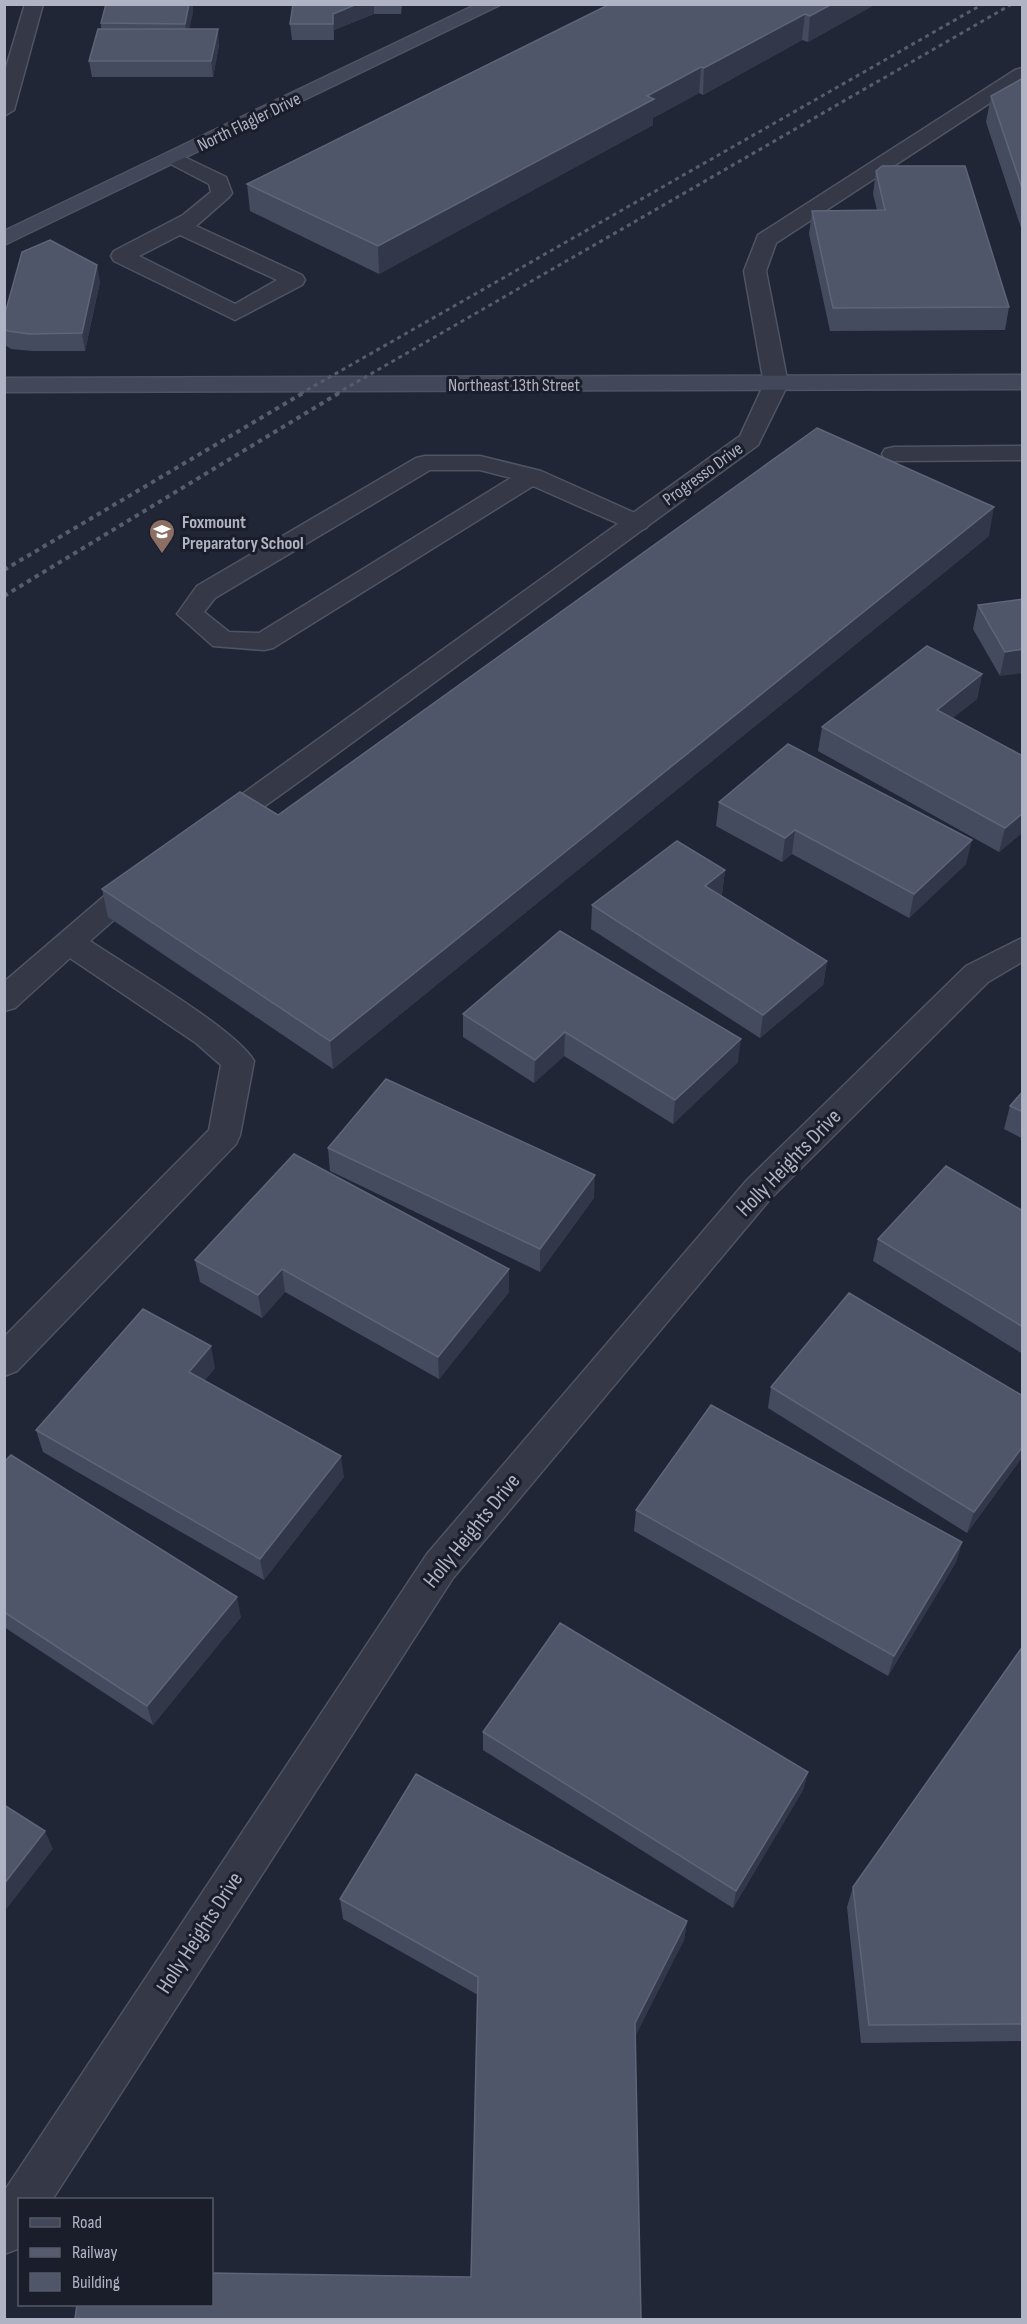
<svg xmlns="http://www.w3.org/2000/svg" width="1027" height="2324" font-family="'Sofia Sans Condensed',sans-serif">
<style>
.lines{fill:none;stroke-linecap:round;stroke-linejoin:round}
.lane-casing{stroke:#4f5362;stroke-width:3}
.street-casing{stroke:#4f5362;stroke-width:3}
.secondary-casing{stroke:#4f5362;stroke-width:3}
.lane{fill:#353947;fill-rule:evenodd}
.street{fill:#353947;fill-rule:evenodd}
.secondary{fill:#43475a;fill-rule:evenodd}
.rail-far1{stroke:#575c6e;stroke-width:3;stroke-dasharray:4 4;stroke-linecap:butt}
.rail{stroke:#575c6e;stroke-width:4;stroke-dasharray:4.5 4.5;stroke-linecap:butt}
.wall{fill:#454b5f}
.shaded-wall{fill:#32374a}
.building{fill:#50566a;stroke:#5f6578;stroke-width:1.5}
.labels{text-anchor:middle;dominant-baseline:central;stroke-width:6;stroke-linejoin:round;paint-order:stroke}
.far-street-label{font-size:18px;fill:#afb3c4;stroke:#1a1e2b}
.far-poi-label{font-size:18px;font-weight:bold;fill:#afb3c4;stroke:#1a1e2b;text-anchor:start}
.street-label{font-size:22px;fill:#afb3c4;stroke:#1a1e2b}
</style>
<rect width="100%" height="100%" fill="#212636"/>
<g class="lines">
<defs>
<path id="lane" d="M 174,152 L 226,177 L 232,193 L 229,197 L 196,226 L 302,275 L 305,280 L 302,285 L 235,320 L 114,261 L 111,256 L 114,251 L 183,215 L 211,192 L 209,184 L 167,162 L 164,158 L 167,154 ZM 180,235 L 277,280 L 235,304 L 139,256 Z
M 1022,446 L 1022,460 L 894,461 L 885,459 L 882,454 L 885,449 L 894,447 Z
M 425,456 L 480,456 L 541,471 L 646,518 L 650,523 L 646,528 L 637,531 L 628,528 L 533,486 L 273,648 L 264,650 L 213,646 L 177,614 L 197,586 L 416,458 ZM 430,470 L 480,470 L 511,478 L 259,633 L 229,632 L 204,612 L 215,598 Z
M 298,759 L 308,761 L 312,768 L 308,775 L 226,834 L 216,837 L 206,834 L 202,827 L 206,820 L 288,761 Z
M 140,871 L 150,874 L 155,881 L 150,888 L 90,941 C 125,965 236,1029 254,1061 L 240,1135 L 236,1144 L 17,1371 L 4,1376 L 4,1337 L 209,1130 L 221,1065 L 196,1043 L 70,958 L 15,1008 L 4,1011 L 4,982 L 130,874 Z"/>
<path id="street" d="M 25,4 L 43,4 L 14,110 L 4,116 L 4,74 Z
M 1022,68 L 1022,82 L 776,243 L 766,271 L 788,384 L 758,445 L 308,775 L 298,777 L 288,775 L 284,768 L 288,761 L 740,436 L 764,384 L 744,271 L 758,235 L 1015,70 Z
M 1022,938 L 1022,962 L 988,982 L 771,1198 L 453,1578 L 52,2200 L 20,2200 L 20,2248 L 4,2254 L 4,2191 L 9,2184 L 427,1554 L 747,1180 L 966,966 Z"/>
<path id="secondary" d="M 477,4 L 502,4 L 4,245 L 4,231 Z
M 1022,375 L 1022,389 L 4,392 L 4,378 Z"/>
</defs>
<!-- lane casing -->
<use href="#lane" class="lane-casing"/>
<!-- street casing -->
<use href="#street" class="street-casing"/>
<!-- secondary casing -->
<use href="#secondary" class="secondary-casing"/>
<!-- lane -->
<use href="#lane" class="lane"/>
<!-- street -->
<use href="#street" class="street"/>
<!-- secondary -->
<use href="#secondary" class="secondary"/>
<!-- rail-far1 -->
<path class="rail-far1" d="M 300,394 L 983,4
M 336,394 L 1012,4"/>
<!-- rail -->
<path class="rail" d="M 4,570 L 303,393
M 4,596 L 339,393"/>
</g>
<!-- wall -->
<path class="wall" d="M 106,4 L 192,4 L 193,12 L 189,29 L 219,45 L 213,77 L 92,77 L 89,61 L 101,29 L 101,23 Z
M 293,4 L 402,4 L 401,14 L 374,14 L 334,30 L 334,40 L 292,40 L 290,24 Z
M 610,4 L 876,4 L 808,42 L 802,40 L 703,95 L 699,93 L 653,118 L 653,125 L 379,274 L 250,211 L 247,184 Z
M 1023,78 L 1023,234 L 986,122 L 991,96 Z
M 876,171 L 1009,307 L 1005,330 L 830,331 L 809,234 L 812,211 L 877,210 L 873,194 Z
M 100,282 L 85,351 L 33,351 L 11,349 L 5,345 L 4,317 Z
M 989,536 L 333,1069 L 108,917 L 102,889 L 278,815 Z
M 1023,599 L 1000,676 L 973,629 L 978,605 Z
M 982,674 L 977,699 L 952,718 L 1023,756 L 1023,832 L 999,852 L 818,751 L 822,727 Z
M 719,802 L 966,864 L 909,918 L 792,854 L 782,862 L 716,826 Z
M 725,870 L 722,894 L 721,896 L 827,961 L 823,985 L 760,1038 L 591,929 L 592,905 Z
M 463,1014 L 738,1062 L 673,1124 L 564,1056 L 534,1083 L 463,1037 Z
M 1023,1091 L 1023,1139 L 1004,1129 L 1010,1106 Z
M 328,1148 L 594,1198 L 540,1272 L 330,1171 Z
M 1023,1211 L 1023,1354 L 873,1261 L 878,1239 Z
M 195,1260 L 509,1292 L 439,1379 L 285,1292 L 262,1318 L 200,1282 Z
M 215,1368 L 204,1381 L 344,1477 L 264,1580 L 43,1452 L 36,1430 Z
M 771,1387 L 1023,1396 L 1023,1456 L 967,1533 L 768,1408 Z
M 4,1462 L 241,1617 L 153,1725 L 4,1627 Z
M 636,1510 L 962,1542 L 956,1562 L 888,1676 L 634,1531 Z
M 1023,1646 L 1023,2041 L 861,2043 L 847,1907 L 853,1887 Z
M 483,1732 L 808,1772 L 803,1790 L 733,1908 L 483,1750 Z
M 340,1899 L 687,1921 L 684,1940 L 635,2035 L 471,2277 L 478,1995 L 343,1919 Z"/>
<!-- shaded-wall -->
<path class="shaded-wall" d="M 189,4 L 192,4 L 193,12 L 187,40 L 185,24 Z
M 357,4 L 374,4 L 374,14 L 334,30 L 334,40 L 333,14 Z
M 832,4 L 876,4 L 808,42 L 810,16 Z
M 805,14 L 802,40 L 703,95 L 704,68 Z
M 218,29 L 219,45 L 213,77 L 211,61 Z
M 701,67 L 699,93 L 653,118 L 653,125 L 379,274 L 378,246 L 647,96 Z
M 97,265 L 100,282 L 85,351 L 82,333 Z
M 994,507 L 989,536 L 333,1069 L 330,1041 Z
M 1023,649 L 1023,673 L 1000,676 L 1005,652 Z
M 982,674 L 977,699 L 933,734 L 937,710 Z
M 1023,813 L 1023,832 L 999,852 L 1005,828 Z
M 795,830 L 792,854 L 782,862 L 785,838 Z
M 972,840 L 966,864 L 909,918 L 914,894 Z
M 725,870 L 722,894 L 703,910 L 705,886 Z
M 827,961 L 823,985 L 760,1038 L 763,1015 Z
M 565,1032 L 564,1056 L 534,1083 L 535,1060 Z
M 741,1039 L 738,1062 L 673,1124 L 675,1100 Z
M 595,1175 L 594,1198 L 540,1272 L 540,1249 Z
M 282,1269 L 285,1292 L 262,1318 L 258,1295 Z
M 509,1269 L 509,1292 L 439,1379 L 438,1357 Z
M 211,1346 L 215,1368 L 193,1394 L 189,1372 Z
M 1023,1446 L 1023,1456 L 967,1533 L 974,1512 Z
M 341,1456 L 344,1477 L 264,1580 L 260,1559 Z
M 962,1542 L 956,1562 L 888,1676 L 894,1656 Z
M 237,1597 L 241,1617 L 153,1725 L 147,1706 Z
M 808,1772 L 803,1790 L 733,1908 L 736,1891 Z
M 45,1831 L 53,1849 L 4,1912 L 4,1884 Z
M 687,1921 L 684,1940 L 633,2041 L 635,2023 Z"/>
<!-- building -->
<path class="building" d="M 106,4 L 189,4 L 185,24 L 101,23 Z
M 293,4 L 357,4 L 333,14 L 333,24 L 290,24 Z
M 610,4 L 832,4 L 810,16 L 805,14 L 704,68 L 701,67 L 647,96 L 654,99 L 378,246 L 247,184 Z
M 98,29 L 218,29 L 211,61 L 89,61 Z
M 1023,78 L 1023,191 L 991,96 Z
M 882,166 L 965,166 L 1009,307 L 833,308 L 812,211 L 885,210 L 876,171 Z
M 50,240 L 97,265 L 82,333 L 29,334 L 8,331 L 4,329 L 4,317 L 22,252 Z
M 817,428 L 994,507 L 330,1041 L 102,889 L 240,792 L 278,815 Z
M 1023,599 L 1023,649 L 1005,652 L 978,605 Z
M 927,646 L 982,674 L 937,710 L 1023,756 L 1023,813 L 1005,828 L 822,727 Z
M 788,744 L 972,840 L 914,894 L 795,830 L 785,838 L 719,802 Z
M 677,841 L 725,870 L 705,886 L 827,961 L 763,1015 L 592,905 Z
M 560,931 L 741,1039 L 675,1100 L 565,1032 L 535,1060 L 463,1014 Z
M 386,1079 L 595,1175 L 540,1249 L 328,1148 Z
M 1023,1091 L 1023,1112 L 1010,1106 Z
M 294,1154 L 509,1269 L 438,1357 L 282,1269 L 258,1295 L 195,1260 Z
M 946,1166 L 1023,1211 L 1023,1327 L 878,1239 Z
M 849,1293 L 1023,1396 L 1023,1446 L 974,1512 L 771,1387 Z
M 143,1309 L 211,1346 L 189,1372 L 341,1456 L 260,1559 L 36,1430 Z
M 711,1405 L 962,1542 L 894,1656 L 636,1510 Z
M 11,1455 L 237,1597 L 147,1706 L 4,1612 L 4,1462 Z
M 560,1623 L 808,1772 L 736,1891 L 483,1732 Z
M 1023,1646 L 1023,2024 L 869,2025 L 853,1887 Z
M 416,1774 L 687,1921 L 635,2023 L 641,2319 L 75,2319 L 77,2304 L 212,2304 L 212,2273 L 471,2277 L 478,1977 L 340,1899 Z
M 4,1805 L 45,1831 L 4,1884 Z"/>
<!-- icons -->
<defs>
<symbol id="school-pin" viewBox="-11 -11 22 30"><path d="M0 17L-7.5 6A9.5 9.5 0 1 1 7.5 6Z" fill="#8d6e63" stroke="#1a1e2b"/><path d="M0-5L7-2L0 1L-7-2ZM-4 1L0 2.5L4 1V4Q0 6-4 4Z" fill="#fff"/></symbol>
</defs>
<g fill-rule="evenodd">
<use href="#school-pin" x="147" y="517" width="30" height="40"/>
</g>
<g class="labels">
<!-- far-street labels -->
<g class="far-street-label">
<text transform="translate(249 122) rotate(-26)">North Flagler Drive</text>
<text x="514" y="385">Northeast 13th Street</text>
<text transform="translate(703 474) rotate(-36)">Progresso Drive</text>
</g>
<!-- far-poi labels -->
<g class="far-poi-label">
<text x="182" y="522">Foxmount<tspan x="182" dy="21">Preparatory School</tspan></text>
</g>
<!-- street labels -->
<g class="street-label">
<text transform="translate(789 1163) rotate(-46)">Holly Heights Drive</text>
<text transform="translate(472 1531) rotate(-51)">Holly Heights Drive</text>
<text transform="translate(200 1933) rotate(-57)">Holly Heights Drive</text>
</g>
</g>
<!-- border -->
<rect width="1027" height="2324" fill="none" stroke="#afb3c4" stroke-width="12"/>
<!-- legend -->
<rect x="18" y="2198" width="195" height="108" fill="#1a1e2b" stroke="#565a68" stroke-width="1.5"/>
<rect x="30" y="2218" width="30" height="9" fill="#43475a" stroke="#565a68" stroke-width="1.5"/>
<text x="72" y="2228" font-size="18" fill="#afb3c4">Road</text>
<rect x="30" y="2248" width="30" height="9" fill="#575c6e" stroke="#565a68" stroke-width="1.5"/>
<text x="72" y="2258" font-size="18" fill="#afb3c4">Railway</text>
<rect x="30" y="2273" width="30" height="18" fill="#50566a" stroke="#565a68" stroke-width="1.5"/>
<text x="72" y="2288" font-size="18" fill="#afb3c4">Building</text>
</svg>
